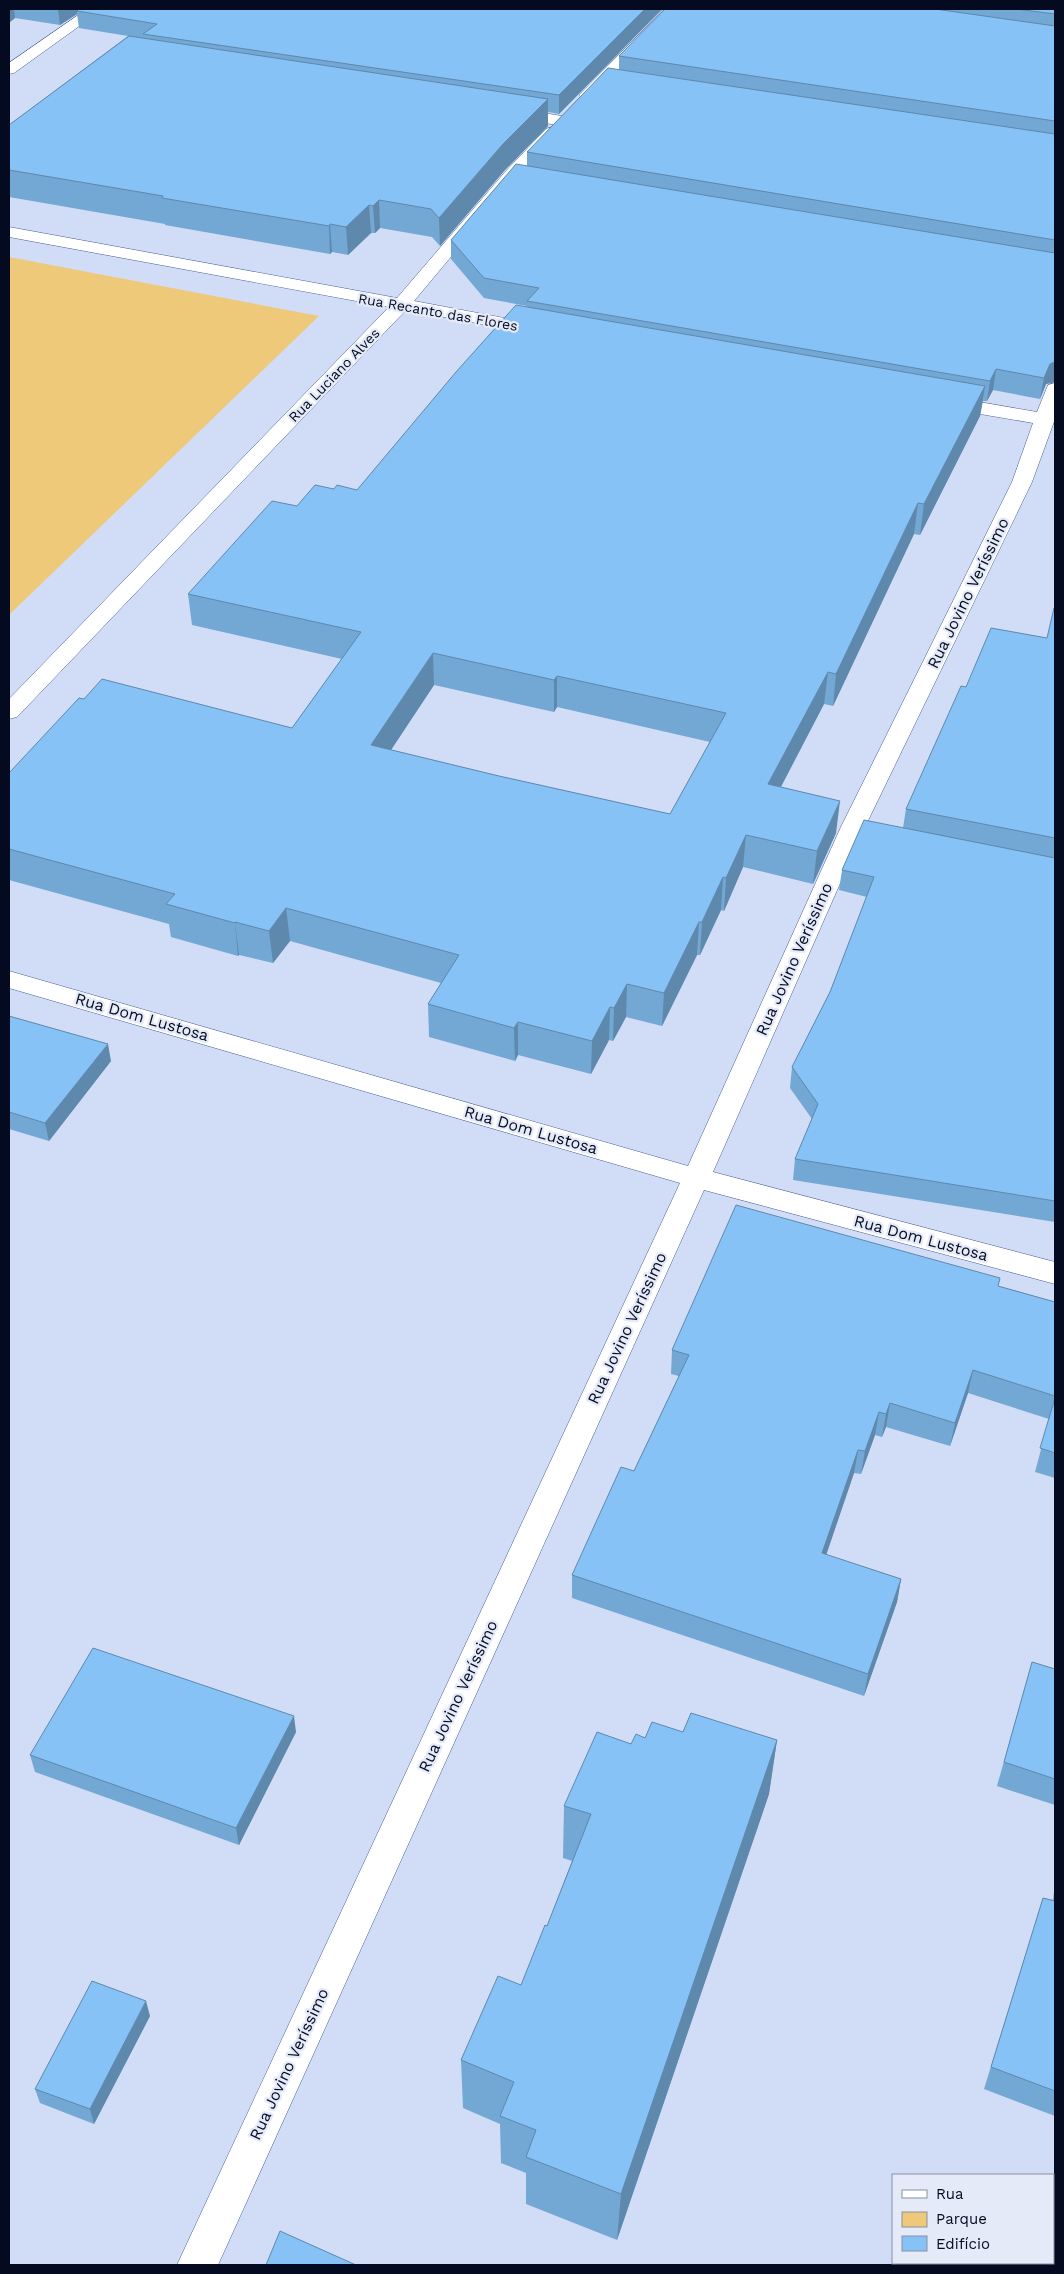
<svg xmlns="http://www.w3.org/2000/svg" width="1064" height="2274" font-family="'Work Sans',sans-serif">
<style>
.green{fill:#edc979}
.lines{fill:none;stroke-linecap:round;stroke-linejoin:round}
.lane-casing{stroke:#455c95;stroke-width:1}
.street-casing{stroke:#455c95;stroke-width:1}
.lane{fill:#fff;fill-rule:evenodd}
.street{fill:#fff;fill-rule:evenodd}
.wall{fill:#73a7d4;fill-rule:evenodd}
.shaded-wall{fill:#5e88ac}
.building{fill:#86c2f6;stroke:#5e88ac;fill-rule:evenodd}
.labels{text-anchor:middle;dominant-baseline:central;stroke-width:4.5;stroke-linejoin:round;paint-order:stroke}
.far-street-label{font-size:14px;fill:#040a20;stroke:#e4eaf7}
.street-label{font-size:16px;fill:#040a20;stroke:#e4eaf7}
</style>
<rect width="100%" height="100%" fill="#d1ddf7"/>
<!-- green -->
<path class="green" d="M 9,257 L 319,316 L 9,615 Z"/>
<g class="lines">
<defs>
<path id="lane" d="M 512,108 L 562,116 L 568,118 L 570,121 L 568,124 L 562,126 L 507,116 L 504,113 L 507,110 Z"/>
<path id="street" d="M 87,9 L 103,9 L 14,73 L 9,74 L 9,63 Z
M 664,9 L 679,9 L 592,98 L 582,98 L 579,95 L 582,92 Z
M 552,127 L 558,129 L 560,132 L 558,135 L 517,178 L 414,301 L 536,324 L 542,325 L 545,329 L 542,333 L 536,334 L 406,310 L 17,717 L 9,719 L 9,699 L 389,307 L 9,237 L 9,227 L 397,298 L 505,172 L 546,129 Z
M 1055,383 L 1055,419 L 1032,482 L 864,829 L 713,1172 L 1055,1262 L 1055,1284 L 704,1190 L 218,2265 L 177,2265 L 680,1183 L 9,988 L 9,971 L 688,1166 L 840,829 L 1012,482 L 1033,423 L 945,408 L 938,406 L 936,402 L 938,398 L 945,396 L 1037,412 L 1048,385 Z"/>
</defs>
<!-- lane casing -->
<use href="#lane" class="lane-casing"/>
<!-- street casing -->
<use href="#street" class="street-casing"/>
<!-- lane -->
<use href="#lane" class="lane"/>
<!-- street -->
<use href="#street" class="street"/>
</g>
<!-- wall -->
<path class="wall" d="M 9,9 L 662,9 L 559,114 L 548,112 L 548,126 L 504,171 L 440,246 L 432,237 L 380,228 L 375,233 L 371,233 L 348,255 L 332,252 L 330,254 L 165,225 L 165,224 L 9,197 L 9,125 L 128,36 L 79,28 L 77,14 L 60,25 L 15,18 L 10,22 L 9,21 Z
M 665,9 L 1055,9 L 1055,382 L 1046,384 L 1040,399 L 993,390 L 987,401 L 983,401 L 980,416 L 920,535 L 914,534 L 833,706 L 824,704 L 781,787 L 836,833 L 813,884 L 743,867 L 724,911 L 721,910 L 700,955 L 697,955 L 662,1026 L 626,1017 L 613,1041 L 609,1040 L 591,1074 L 518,1055 L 515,1061 L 429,1037 L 428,1004 L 441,983 L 290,941 L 273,963 L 239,955 L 238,956 L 171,937 L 169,924 L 9,880 L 9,773 L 84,699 L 292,728 L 342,659 L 192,625 L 188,594 L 297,506 L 334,489 L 357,490 L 527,307 L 527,306 L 484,298 L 451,259 L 451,240 L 527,166 L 527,152 L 619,69 L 619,56 ZM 434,685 L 554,712 L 557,707 L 710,742 L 670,814 L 499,776 L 391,750 Z
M 1055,608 L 1055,1222 L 793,1180 L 795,1159 L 812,1119 L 790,1088 L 792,1067 L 830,992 L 867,897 L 839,890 L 842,870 L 903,828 L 906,809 L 966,687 L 1047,638 Z
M 9,1016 L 111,1061 L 49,1141 L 9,1129 Z
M 1000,1278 L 998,1286 L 1055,1302 L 1055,1478 L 1035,1472 L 1049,1419 L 968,1393 L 950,1446 L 886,1427 L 882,1437 L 875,1435 L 861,1474 L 854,1473 L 826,1555 L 901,1579 L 897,1602 L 864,1696 L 572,1598 L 572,1575 L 634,1471 L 679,1376 L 671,1374 L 672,1350 Z
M 1032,1662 L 1055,1669 L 1055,1805 L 997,1786 Z
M 296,1732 L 239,1845 L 35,1772 L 30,1755 Z
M 683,1732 L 777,1740 L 769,1794 L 617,2240 L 526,2204 L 526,2173 L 501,2163 L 500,2124 L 463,2108 L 461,2060 L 521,1985 L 547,1926 L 572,1861 L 563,1858 L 564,1806 L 631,1744 L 645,1738 Z
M 1055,1883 L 1055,2116 L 984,2089 L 1043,1898 L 1053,1900 Z
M 150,2016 L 94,2124 L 40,2103 L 35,2089 Z"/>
<!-- shaded-wall -->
<path class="shaded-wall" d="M 9,9 L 14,9 L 15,18 L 10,22 Z
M 58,9 L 84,9 L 77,11 L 77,14 L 60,25 Z
M 645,9 L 662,9 L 559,114 L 559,95 Z
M 548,99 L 548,126 L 504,171 L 440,246 L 439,218 L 503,144 Z
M 379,200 L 380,228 L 375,233 L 373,206 Z
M 369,205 L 371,233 L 348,255 L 346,227 Z
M 330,224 L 332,252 L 330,254 L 329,226 Z
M 1055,362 L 1055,382 L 1046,384 L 1040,399 L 1044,378 L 1050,364 Z
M 996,369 L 993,390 L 987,401 L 990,381 Z
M 985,386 L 980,416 L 920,535 L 924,504 Z
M 918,503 L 914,534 L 833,706 L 836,674 Z
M 433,653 L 434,685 L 373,777 L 371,745 Z
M 828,672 L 824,704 L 765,817 L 768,784 Z
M 557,676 L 557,707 L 554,712 L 554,680 Z
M 840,801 L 836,833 L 813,884 L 817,851 Z
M 746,835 L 743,867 L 724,911 L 726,878 Z
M 723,877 L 721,910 L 700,955 L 702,922 Z
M 286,908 L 290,941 L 273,963 L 269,931 Z
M 235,922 L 239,955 L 238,956 L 235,923 Z
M 699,922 L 697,955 L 662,1026 L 664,993 Z
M 627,984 L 626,1017 L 613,1041 L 614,1008 Z
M 610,1007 L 609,1040 L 591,1074 L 592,1041 Z
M 518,1022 L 518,1055 L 515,1061 L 514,1028 Z
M 108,1044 L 111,1061 L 49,1141 L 45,1123 Z
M 973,1370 L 968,1393 L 950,1446 L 955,1423 Z
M 890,1403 L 886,1427 L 882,1437 L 886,1414 Z
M 879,1412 L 875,1435 L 861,1474 L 865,1451 Z
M 858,1450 L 854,1473 L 819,1576 L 822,1553 Z
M 901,1579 L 897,1602 L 864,1696 L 868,1674 Z
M 294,1716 L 296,1732 L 239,1845 L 236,1828 Z
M 777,1740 L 769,1794 L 617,2240 L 621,2194 Z
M 146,2001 L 150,2016 L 94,2124 L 90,2109 Z"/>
<!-- building -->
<path class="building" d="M 79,9 L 645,9 L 559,95 L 143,34 L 157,24 L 77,11 Z
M 665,9 L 935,9 L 1055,26 L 1055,121 L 619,56 Z
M 1016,9 L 1055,9 L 1055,14 Z
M 129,36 L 548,99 L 503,144 L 439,218 L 431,209 L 379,200 L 373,206 L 369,205 L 346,227 L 330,224 L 329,226 L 162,198 L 163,196 L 9,170 L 9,125 Z
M 608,68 L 1055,134 L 1055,240 L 527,152 Z
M 516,164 L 1055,253 L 1055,362 L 1050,364 L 1044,378 L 996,369 L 990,381 L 527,301 L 539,288 L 484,278 L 451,240 Z
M 516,305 L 985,386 L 924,504 L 918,503 L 836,674 L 828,672 L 768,784 L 840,801 L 817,851 L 746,835 L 726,878 L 723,877 L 702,922 L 699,922 L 664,993 L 627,984 L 614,1008 L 610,1007 L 592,1041 L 518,1022 L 514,1028 L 428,1004 L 459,955 L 286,908 L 269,931 L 235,922 L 235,923 L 166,904 L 175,894 L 9,849 L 9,773 L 79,698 L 84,699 L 102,679 L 292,728 L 361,632 L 188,594 L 272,501 L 297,506 L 315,485 L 334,489 L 337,485 L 357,490 L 456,372 ZM 433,653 L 554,680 L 557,676 L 726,713 L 670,814 L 499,776 L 371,745 Z
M 1054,608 L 1055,608 L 1055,838 L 906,809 L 961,686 L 966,687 L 991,628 L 1047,638 Z
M 864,820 L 1055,858 L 1055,1201 L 795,1159 L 818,1104 L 792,1067 L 830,992 L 874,877 L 842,870 Z
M 9,1016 L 108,1044 L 45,1123 L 9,1112 Z
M 736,1205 L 1000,1278 L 998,1286 L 1055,1302 L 1055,1396 L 973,1370 L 955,1423 L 890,1403 L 886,1414 L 879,1412 L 865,1451 L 858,1450 L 822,1553 L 901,1579 L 868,1674 L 572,1575 L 621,1467 L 634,1471 L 689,1355 L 672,1350 Z
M 1055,1398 L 1055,1453 L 1040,1448 Z
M 93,1648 L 294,1716 L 236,1828 L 30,1755 Z
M 1032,1662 L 1055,1669 L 1055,1779 L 1004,1762 Z
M 691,1713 L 777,1740 L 621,2194 L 526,2157 L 536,2130 L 500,2116 L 514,2082 L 461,2060 L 498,1976 L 521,1985 L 545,1925 L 547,1926 L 591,1814 L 564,1806 L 597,1732 L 631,1744 L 636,1734 L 645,1738 L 652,1722 L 683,1732 Z
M 1043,1898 L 1055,1901 L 1055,2091 L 991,2067 Z
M 92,1981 L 146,2001 L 90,2109 L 35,2089 Z
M 280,2231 L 356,2265 L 266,2265 Z"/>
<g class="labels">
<!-- far-street labels -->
<g class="far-street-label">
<text transform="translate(438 312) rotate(10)">Rua Recanto das Flores</text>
<text transform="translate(334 375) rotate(-46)">Rua Luciano Alves</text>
</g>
<!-- street labels -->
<g class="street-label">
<text transform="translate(968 593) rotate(-64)">Rua Jovino Veríssimo</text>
<text transform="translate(794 959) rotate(-66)">Rua Jovino Veríssimo</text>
<text transform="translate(142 1017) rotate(16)">Rua Dom Lustosa</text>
<text transform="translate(531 1130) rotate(16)">Rua Dom Lustosa</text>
<text transform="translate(921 1238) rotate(15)">Rua Dom Lustosa</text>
<text transform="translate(627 1328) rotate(-65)">Rua Jovino Veríssimo</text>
<text transform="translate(458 1696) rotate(-65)">Rua Jovino Veríssimo</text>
<text transform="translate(289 2064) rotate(-65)">Rua Jovino Veríssimo</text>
</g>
</g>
<!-- border -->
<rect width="1064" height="2274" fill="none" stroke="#040a20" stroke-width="20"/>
<!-- legend -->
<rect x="892" y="2174" width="162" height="90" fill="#e4eaf7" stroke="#8a90a1"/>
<rect x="902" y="2190" width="25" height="8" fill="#ffffff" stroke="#8a90a1"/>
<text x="936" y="2199" font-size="15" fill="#040a20">Rua</text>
<rect x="902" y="2212" width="25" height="15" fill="#edc979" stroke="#8a90a1"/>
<text x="936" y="2224" font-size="15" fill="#040a20">Parque</text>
<rect x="902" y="2236" width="25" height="15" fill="#86c2f6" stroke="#8a90a1"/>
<text x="936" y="2249" font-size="15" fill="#040a20">Edifício</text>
</svg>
